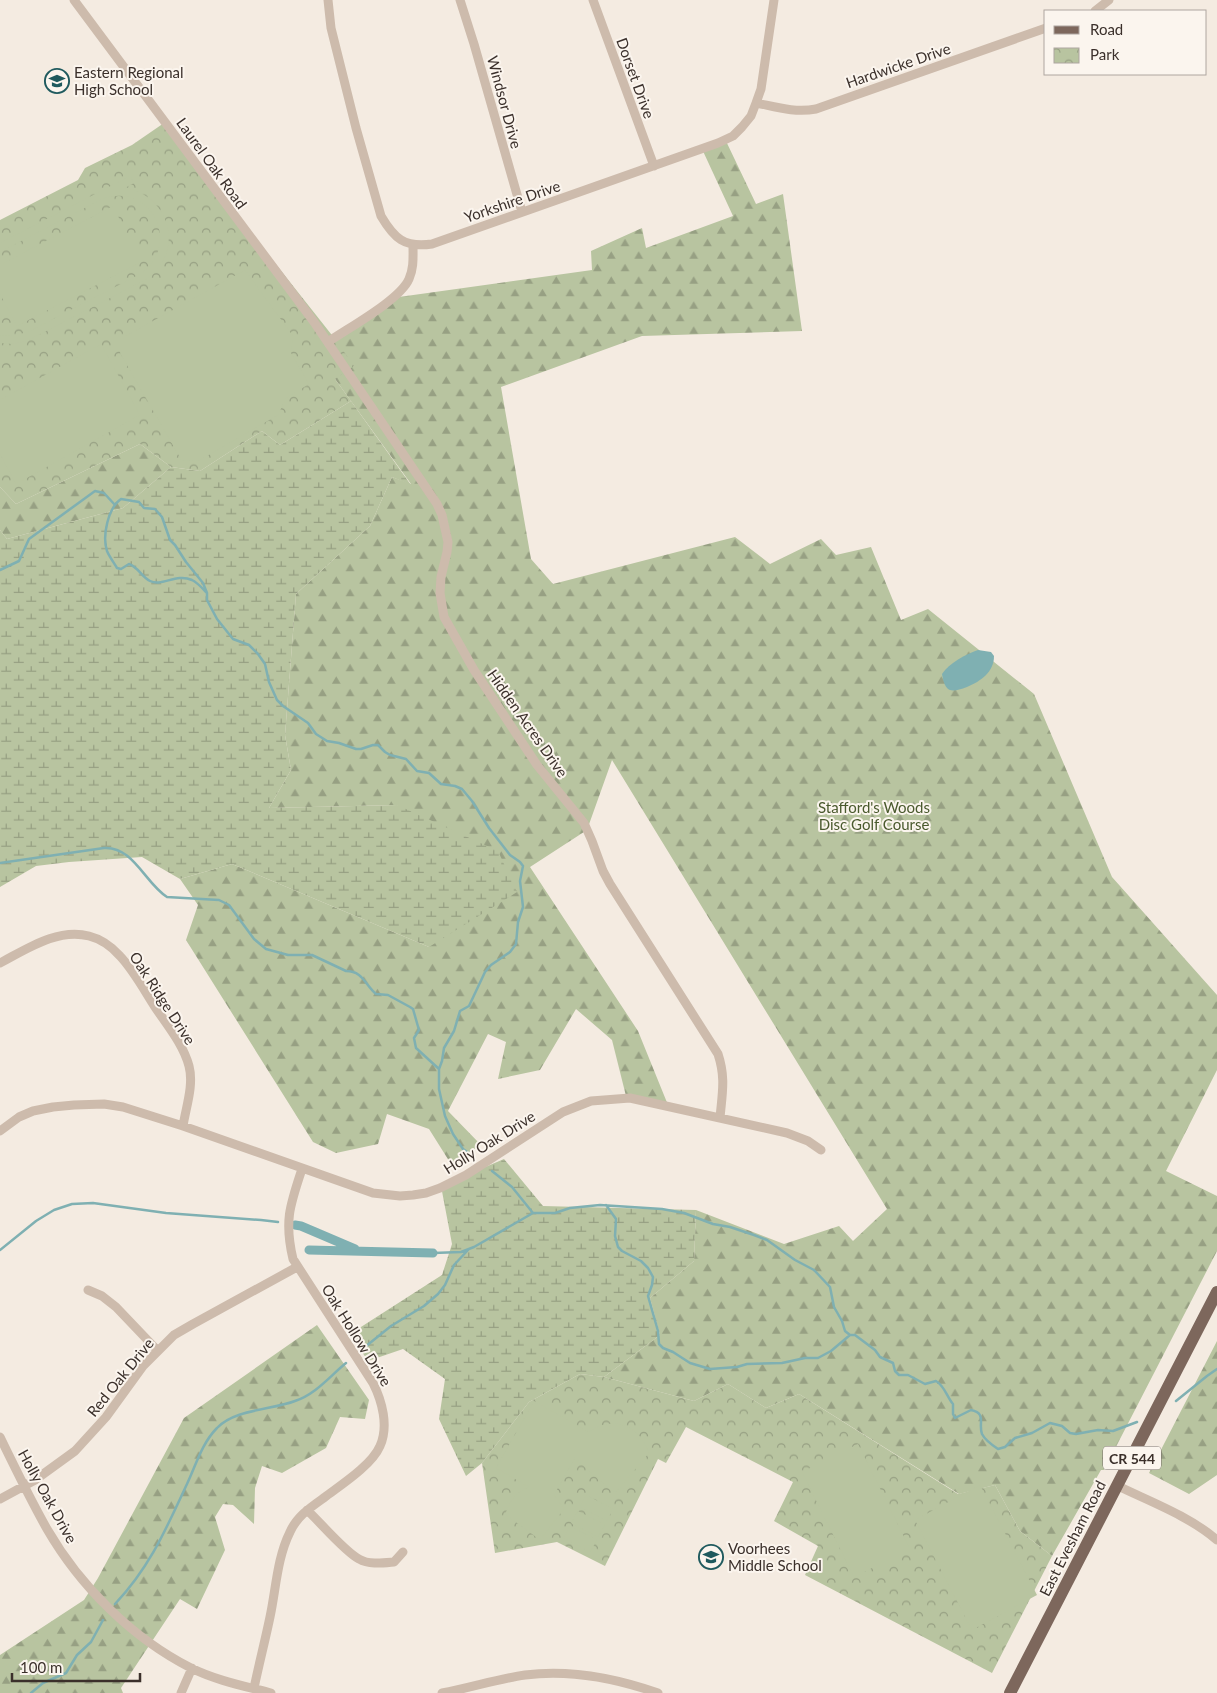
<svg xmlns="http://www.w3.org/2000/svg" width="1217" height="1693" font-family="Lato,sans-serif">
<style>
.forest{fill:url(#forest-firs)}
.wetland{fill:url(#wetland-marsh)}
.park{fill:url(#park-crowns)}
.garden{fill:#b8c4a0}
.water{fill:#7fb0b2}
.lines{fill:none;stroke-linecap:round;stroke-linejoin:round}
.stream{stroke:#7fb0b2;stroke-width:2.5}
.canal{stroke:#7fb0b2;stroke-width:9}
.street{stroke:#cdbbac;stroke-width:9}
.primary{stroke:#7d675c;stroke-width:12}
.labels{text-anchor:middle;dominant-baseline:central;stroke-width:4;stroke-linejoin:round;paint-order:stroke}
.shield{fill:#fbf5ee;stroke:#756b66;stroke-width:1}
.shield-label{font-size:14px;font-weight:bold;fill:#3b302b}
.street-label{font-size:15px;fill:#3b302b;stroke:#fbf5ee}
.poi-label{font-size:15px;fill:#3b302b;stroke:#fbf5ee;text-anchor:start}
.park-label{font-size:15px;fill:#4a5a2e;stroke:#fbf5ee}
</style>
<defs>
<pattern id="forest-firs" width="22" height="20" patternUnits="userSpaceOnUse" patternTransform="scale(1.25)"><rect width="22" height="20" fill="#b8c4a0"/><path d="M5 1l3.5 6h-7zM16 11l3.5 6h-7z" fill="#97a083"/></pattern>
<pattern id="wetland-marsh" width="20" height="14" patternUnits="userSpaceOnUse" patternTransform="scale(1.25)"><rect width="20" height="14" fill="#b8c4a0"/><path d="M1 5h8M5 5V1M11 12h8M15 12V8" fill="none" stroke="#97a083"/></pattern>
<pattern id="park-crowns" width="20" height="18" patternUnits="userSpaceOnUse" patternTransform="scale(1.25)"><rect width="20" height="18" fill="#b8c4a0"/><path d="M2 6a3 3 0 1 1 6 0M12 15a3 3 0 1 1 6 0" fill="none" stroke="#97a083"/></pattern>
</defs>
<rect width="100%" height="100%" fill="#f4ebe1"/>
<!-- forest -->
<path class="forest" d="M 725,139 L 756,204 L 783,194 L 802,331 L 642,336 L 501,387 L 531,559 L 553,584 L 735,537 L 770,564 L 821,539 L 836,555 L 871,547 L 901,620 L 928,609 L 1034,694 L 1112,877 L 1217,995 L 1217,1070 L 1166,1171 L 1217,1196 L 1217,1251 L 1104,1470 L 1101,1470 L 1052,1556 L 1020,1531 L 995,1485 L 959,1494 L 799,1394 L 766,1408 L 728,1384 L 694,1401 L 604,1377 L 660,1335 L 650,1298 L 694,1261 L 696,1210 L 784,1244 L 839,1226 L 853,1241 L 887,1209 L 612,760 L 587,830 L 530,867 L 638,1031 L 668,1105 L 627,1100 L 612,1040 L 576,1009 L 540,1070 L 498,1079 L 506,1042 L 488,1034 L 448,1111 L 481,1145 L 451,1164 L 429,1129 L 387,1114 L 378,1144 L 336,1153 L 313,1142 L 186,940 L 198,905 L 180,879 L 232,864 L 429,947 L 397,805 L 269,808 L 291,770 L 285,735 L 296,594 L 370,526 L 392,477 L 411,484 L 335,379 L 335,339 L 399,297 L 592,270 L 591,251 L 642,228 L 646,248 L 733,216 L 702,149 Z
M 140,444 L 171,467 L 123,508 L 7,539 L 0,530 L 0,487 L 16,504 Z
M 317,1325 L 369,1400 L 365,1419 L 340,1417 L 326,1448 L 282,1473 L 262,1466 L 255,1488 L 254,1524 L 233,1505 L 223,1504 L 215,1517 L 225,1550 L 197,1609 L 180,1599 L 121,1688 L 123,1693 L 0,1693 L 0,1655 L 84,1600 L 98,1578 L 184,1418 Z
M 1217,1341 L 1217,1475 L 1189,1494 L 1149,1473 Z"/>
<!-- wetland -->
<path class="wetland" d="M 351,401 L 411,485 L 392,477 L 370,526 L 296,594 L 285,735 L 291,770 L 269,808 L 397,805 L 498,851 L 517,892 L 429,947 L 232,864 L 180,879 L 142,857 L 69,862 L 36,866 L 0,887 L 0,530 L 7,539 L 123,508 L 171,467 L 200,471 L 262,431 L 280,445 Z
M 504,1159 L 543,1206 L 696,1210 L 694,1261 L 650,1298 L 660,1335 L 604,1377 L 580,1374 L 529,1402 L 482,1463 L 466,1476 L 439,1419 L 445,1379 L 403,1349 L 368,1361 L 350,1334 L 442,1275 L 452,1244 L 441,1186 Z"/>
<!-- park -->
<path class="park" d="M 164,123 L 335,339 L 354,366 L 335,379 L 351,401 L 280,445 L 262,431 L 200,471 L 171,467 L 140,444 L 16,504 L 0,487 L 0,220 L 78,180 L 85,168 L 132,145 Z
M 580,1374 L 604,1377 L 694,1401 L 728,1384 L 766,1408 L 799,1394 L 958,1494 L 995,1485 L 1020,1531 L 1052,1556 L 992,1673 L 805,1575 L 818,1546 L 774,1521 L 793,1482 L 686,1427 L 666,1463 L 658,1459 L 605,1566 L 557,1542 L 495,1553 L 482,1463 L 529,1402 Z"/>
<!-- garden -->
<path class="garden" d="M 130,176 L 134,183 L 125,188 C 172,196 185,254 145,280 L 27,341 L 12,344 L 0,343 L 0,335 L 12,336 L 28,332 L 142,273 C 182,242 150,181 102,199 L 0,252 L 0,243 Z
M 113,206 L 141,262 L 17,326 L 0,294 L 0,265 Z
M 245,270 L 293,336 L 291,353 L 309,384 L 286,398 L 278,415 L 200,460 L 182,461 L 120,353 L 124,337 Z
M 101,344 L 140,415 L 16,484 L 0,454 L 0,400 Z
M 534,1401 L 589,1432 C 613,1414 640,1426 649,1453 L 616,1492 L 611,1490 L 576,1459 L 576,1456 L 554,1495 L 564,1509 L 542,1537 L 536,1537 L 505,1514 C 513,1498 513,1494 529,1487 L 496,1468 Z
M 858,1444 L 910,1549 L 854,1577 L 802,1472 Z
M 980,1485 L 1037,1595 L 972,1630 L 915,1520 Z
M 586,1495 L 613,1509 L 607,1521 L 580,1507 Z
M 578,1511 L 605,1525 L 598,1537 L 571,1523 Z
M 570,1526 L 597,1540 L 590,1552 L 564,1538 Z"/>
<!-- water -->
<path class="water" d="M 978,650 L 991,652 L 994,656 C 994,672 981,681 967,687 C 951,693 945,693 942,674 C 949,663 966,654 978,650 Z"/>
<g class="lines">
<!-- stream -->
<path class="stream" d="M 0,570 L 19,561 L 29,539 L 95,491 L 104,493 L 115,505
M 207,593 C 203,589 198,583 192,580 C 176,573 162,587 150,581 C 142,577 138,567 129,564 L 121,569 L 117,568 C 114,563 109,556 107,551 C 102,536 108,508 121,499 L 139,502 L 144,508 L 155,509 L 162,517 L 170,540 L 175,545 L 186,562 L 203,583 L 207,593 L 207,600 L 217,619 L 233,639 L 249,645 L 258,654 L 265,664 L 269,682 L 277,700 L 283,706 L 308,723 L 316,734 L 327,741 L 339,743 L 356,749 L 361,749 L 373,745 L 378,745 L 385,752 L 390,755 L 406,759 L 417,771 L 429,773 L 441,784 L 455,786 L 462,789 L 472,801 L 489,828 L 510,855 L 520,862 L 523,866 L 520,881 L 523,907 L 518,922 L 516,944 L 510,952 L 491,965 L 485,972 L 469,1006 L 460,1011 L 454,1031 L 444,1048 L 442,1061 L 439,1069 L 439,1089 L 445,1116 L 453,1134 L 463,1149 L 474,1157
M 0,863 L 104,848 C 133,846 145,883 167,897 L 219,900 L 229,905 L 254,939 L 266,949 L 288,955 L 312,955 L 346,971 C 363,971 365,985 376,994 L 388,995 L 410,1007 L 413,1009 L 419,1030 L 414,1038 L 416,1048 L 439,1069
M 492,1171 L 512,1187 L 533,1213
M 606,1205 L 616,1219 L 615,1236 L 618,1247 L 622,1251 L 641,1261 L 648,1268 L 653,1277 L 652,1285 L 648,1296 L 658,1331 L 659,1344 L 663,1348 L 673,1352 L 690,1363 L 710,1369 L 737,1367 L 747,1364 L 782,1363 L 805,1358 L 818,1358 L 831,1351 L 850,1335 L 855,1335 L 875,1350 L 880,1357 L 893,1363 L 895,1371 L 899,1375 L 908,1375 L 925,1384 L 936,1381 C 944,1385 947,1397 953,1404 L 953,1414 L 955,1418 L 971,1410 C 987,1413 978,1424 982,1434 C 985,1440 992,1445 998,1449 L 1005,1447 L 1015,1438 L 1032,1433 L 1050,1423 L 1062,1426 L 1070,1433 L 1076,1434 L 1098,1430 L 1113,1431 L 1137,1422
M 0,1250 L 36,1221 L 54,1210 L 72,1204 L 93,1203 L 166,1213 L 261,1220 L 278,1222
M 433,1253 L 461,1252 L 474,1247 L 533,1213 L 555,1213 L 570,1208 L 600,1205 L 662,1209 L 684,1213 L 713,1224 L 730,1227 L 754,1235 L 767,1240 L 795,1260 L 814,1270 L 830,1287 L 834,1307 L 842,1321 L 845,1331 L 850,1335
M 360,1351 L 391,1326 L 424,1306 L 438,1294 L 445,1285 L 454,1265 L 468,1250
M 1176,1401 L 1207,1376 L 1217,1369
M 115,1604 C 150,1567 166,1529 187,1484 C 196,1465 202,1443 217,1428 C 235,1409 272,1410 295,1401 C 316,1394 330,1376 346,1363
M 31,1693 L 43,1683 L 66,1673 L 77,1655 L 91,1642 L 103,1620"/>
<!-- canal -->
<path class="canal" d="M 295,1225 L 301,1226 L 355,1249
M 309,1250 L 433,1253"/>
<!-- street -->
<path class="street" d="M 74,0 L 314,322 L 437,504 L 442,515 L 448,542 L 447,552 L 441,577 L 440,593 L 444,617 L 474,670 L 537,765 L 584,823 L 592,841 L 603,871 L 610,884 L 718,1054 C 726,1078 722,1094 720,1118
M 328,0 L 331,28 L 356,128 L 381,216 C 394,238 404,248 432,244 L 718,143 L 733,136 L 742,127 L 751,116 L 756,103 L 761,89 L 774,0
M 460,0 L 474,44 L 522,212
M 593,0 L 654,166
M 1095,11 L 1109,0
M 756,103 C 776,107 795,113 816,109 L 1046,28
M 328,342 C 348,328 400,300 409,279 C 414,268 413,257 413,245
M 0,963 C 27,949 57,928 89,936 C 101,939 112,947 120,956 C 134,971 144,990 155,1007 C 167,1025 183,1044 189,1066 C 194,1085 186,1107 183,1126
M 0,1131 L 19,1117 L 33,1111 L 53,1107 L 74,1105 L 104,1104 L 123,1107 L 183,1126 L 373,1193 L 400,1196 L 413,1195 L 426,1193 L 440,1188 L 466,1175 L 563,1112 L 591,1101 L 630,1098 L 787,1133 L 808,1141 L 821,1150
M 88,1290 L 102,1296 L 116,1307 L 157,1350
M 0,1437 C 15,1468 30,1499 47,1529 C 80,1586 132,1638 191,1668 C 215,1680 244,1686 271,1693
M 1118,1486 C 1151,1502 1189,1516 1217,1540
M 0,1499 L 35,1480 L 75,1451 L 106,1417 L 143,1366 L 174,1335 L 193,1324 L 297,1267
M 307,1510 C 320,1522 345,1552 359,1559 C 369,1565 383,1563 394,1562 L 403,1552
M 254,1688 C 259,1664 265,1641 270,1617 C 276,1589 277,1558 290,1532 C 297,1516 311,1507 325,1497 C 341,1485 372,1465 380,1446 C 389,1426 382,1401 373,1383 L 293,1259 C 284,1221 290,1205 302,1169
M 181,1693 L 192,1668
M 442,1693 C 470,1688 497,1679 525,1675 C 571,1669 615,1678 658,1693"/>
<!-- primary -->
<path class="primary" d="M 1010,1693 L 1217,1292"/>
</g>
<!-- icons -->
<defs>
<symbol id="school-ring" viewBox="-11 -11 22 22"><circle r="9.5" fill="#fbf5ee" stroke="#1f5a5e" stroke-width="1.5"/><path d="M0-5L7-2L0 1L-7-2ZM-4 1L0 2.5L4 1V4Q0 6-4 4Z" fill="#1f5a5e"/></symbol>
</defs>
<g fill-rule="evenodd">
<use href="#school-ring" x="43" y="67" width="28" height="28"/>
<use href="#school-ring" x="697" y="1543" width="28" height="28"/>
</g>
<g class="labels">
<!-- shield labels -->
<rect class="shield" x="1103" y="1446.5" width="58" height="23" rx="4"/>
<g class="shield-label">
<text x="1132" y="1458">CR 544</text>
</g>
<!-- street labels -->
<g class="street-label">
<text transform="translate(898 65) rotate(-19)">Hardwicke Drive</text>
<text transform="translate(636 78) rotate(70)">Dorset Drive</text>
<text transform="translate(505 102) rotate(75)">Windsor Drive</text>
<text transform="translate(212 163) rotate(54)">Laurel Oak Road</text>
<text transform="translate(512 201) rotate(-19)">Yorkshire Drive</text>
<text transform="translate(528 723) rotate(55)">Hidden Acres Drive</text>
<text transform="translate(163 998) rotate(57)">Oak Ridge Drive</text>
<text transform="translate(489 1142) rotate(-32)">Holly Oak Drive</text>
<text transform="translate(357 1335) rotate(58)">Oak Hollow Drive</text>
<text transform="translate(120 1377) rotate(-51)">Red Oak Drive</text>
<text transform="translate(48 1496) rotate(61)">Holly Oak Drive</text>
<text transform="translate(1072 1538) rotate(-63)">East Evesham Road</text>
</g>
<!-- poi labels -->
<g class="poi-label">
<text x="74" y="72">Eastern Regional<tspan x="74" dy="17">High School</tspan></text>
<text x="728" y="1548">Voorhees<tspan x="728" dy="17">Middle School</tspan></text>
</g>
<!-- park labels -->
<g class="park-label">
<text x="874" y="807">Stafford's Woods<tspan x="874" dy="17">Disc Golf Course</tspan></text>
</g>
</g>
<!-- legend -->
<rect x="1044" y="10" width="162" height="65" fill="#fbf5ee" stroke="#aea6a0"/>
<rect x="1054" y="26" width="25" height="8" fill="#7d675c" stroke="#aea6a0"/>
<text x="1090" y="35" font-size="15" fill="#3b302b">Road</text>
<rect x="1054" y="48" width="25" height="15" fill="url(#park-crowns)" stroke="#aea6a0"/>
<text x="1090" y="60" font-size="15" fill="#3b302b">Park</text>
<!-- scale -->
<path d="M12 1673v8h128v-8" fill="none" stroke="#3b302b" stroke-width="2.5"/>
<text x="20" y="1673" font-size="15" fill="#3b302b" stroke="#fbf5ee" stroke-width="4" paint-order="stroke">100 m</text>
</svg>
